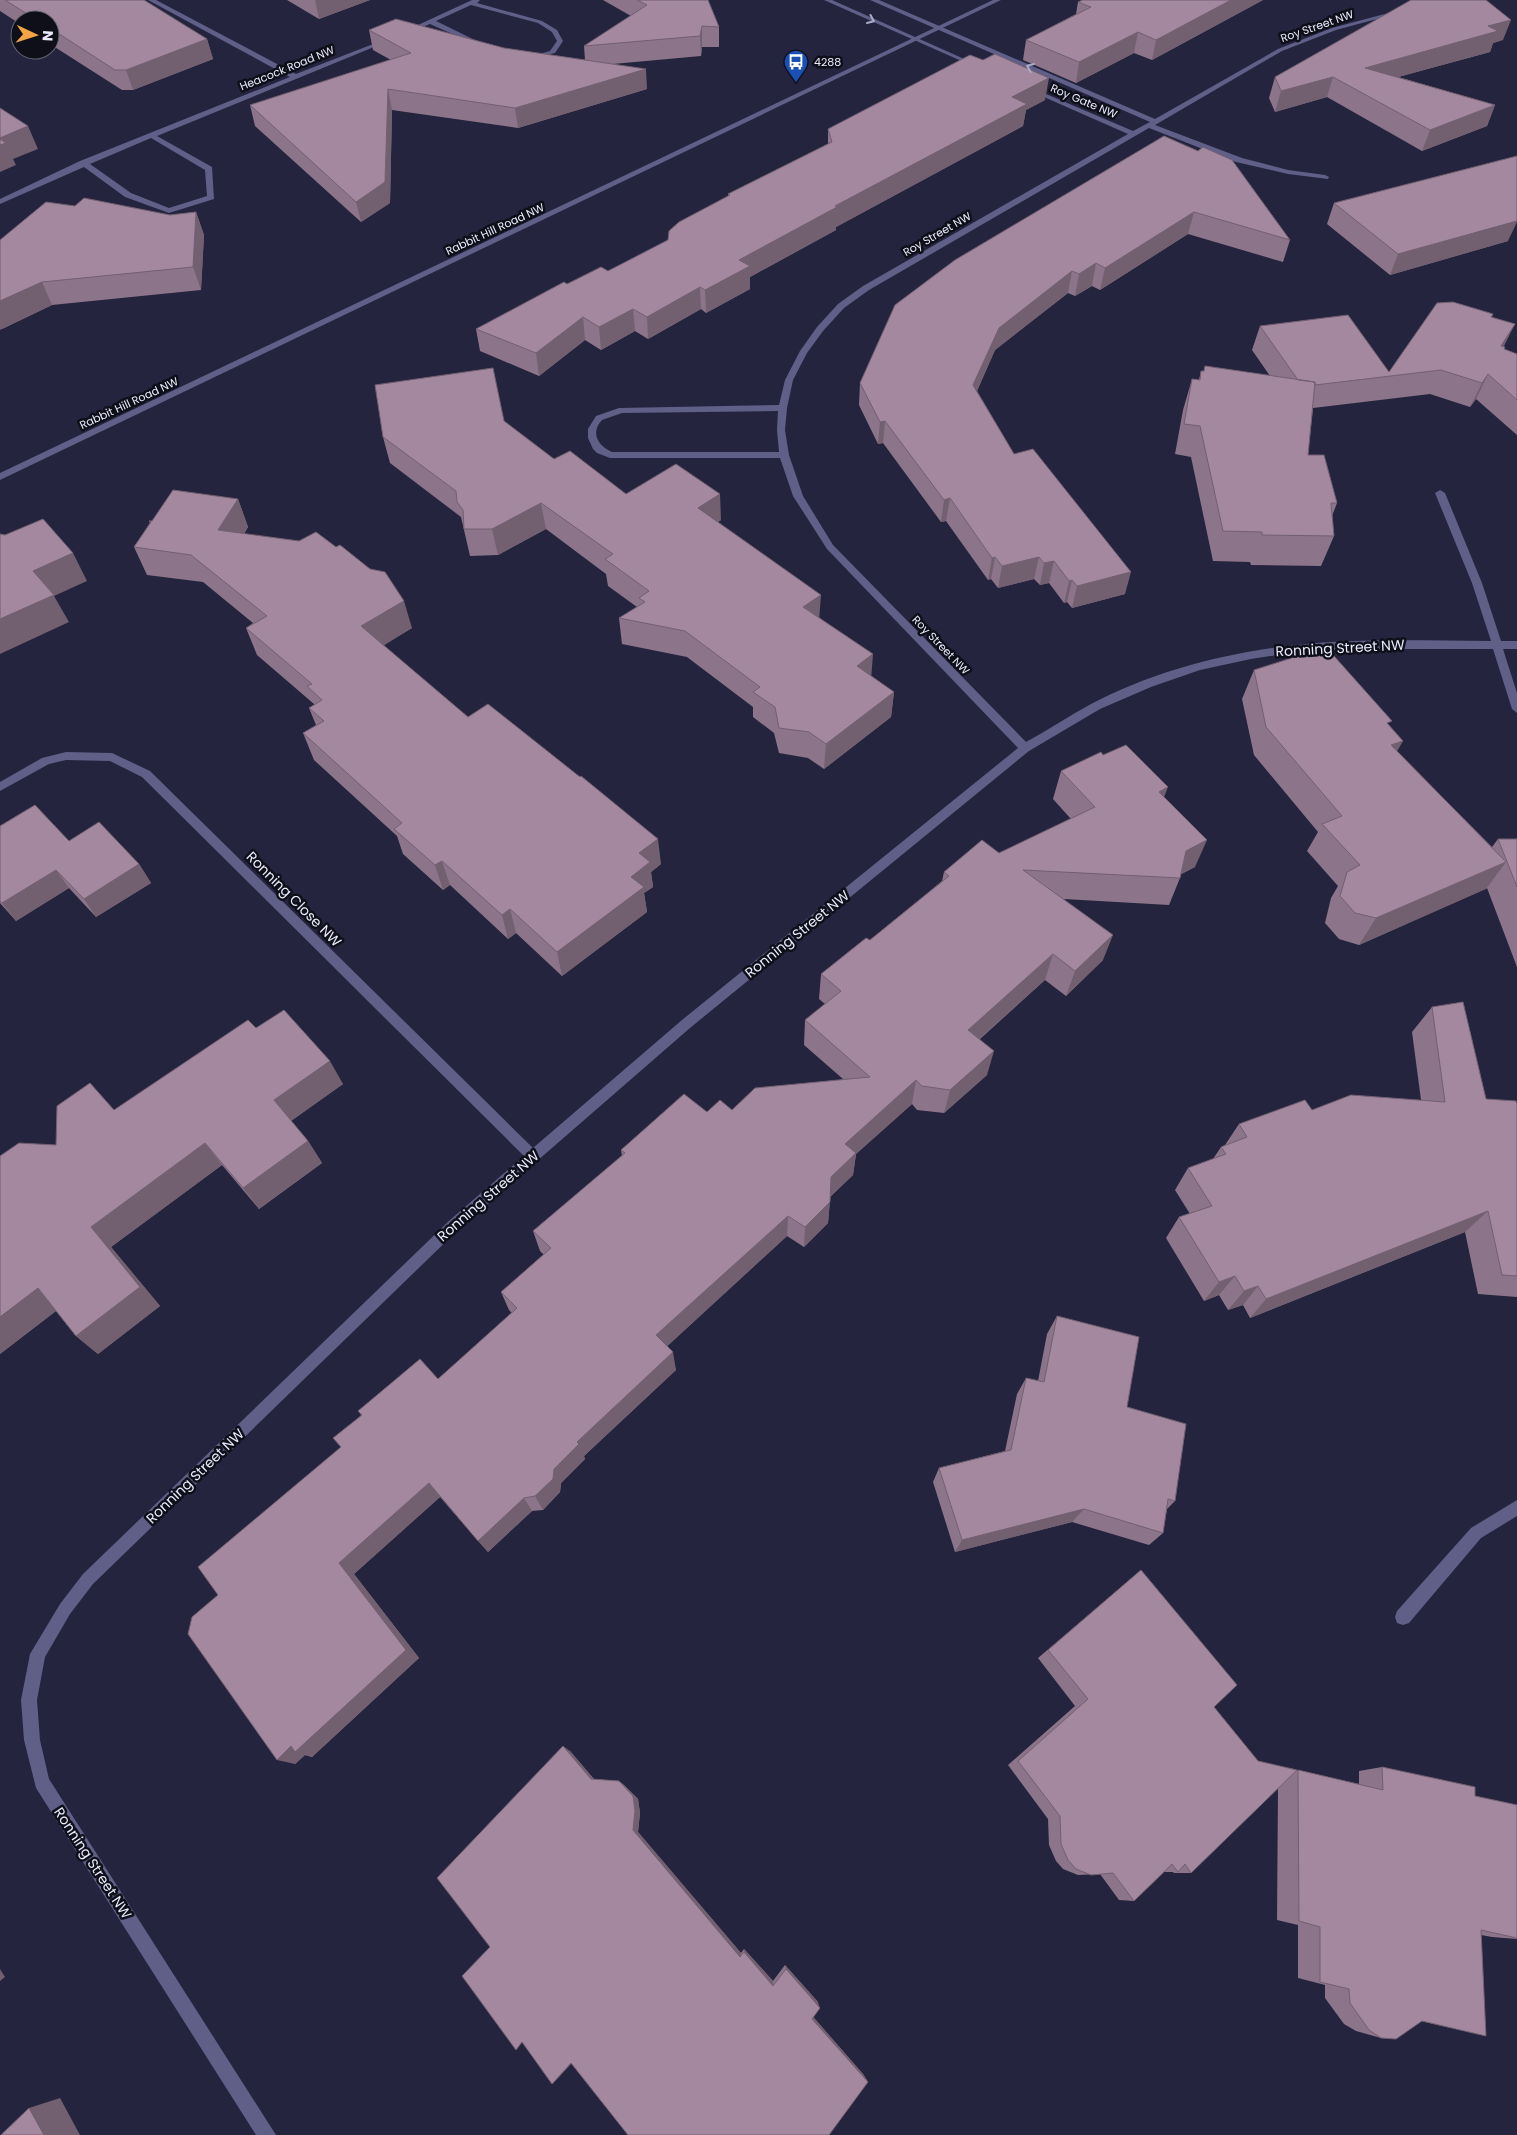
<svg xmlns="http://www.w3.org/2000/svg" width="1517" height="2135" font-family="Poppins,sans-serif">
<style>
.lines{fill:none;stroke-linecap:round;stroke-linejoin:round}
.minor{fill:#5f5f88;fill-rule:evenodd}
.tertiary{fill:#5f5f88;fill-rule:evenodd}
.wall{fill:#8c758a}
.shaded-wall{fill:#725f70}
.building{fill:#a388a0;stroke:#725f70}
.oneway{stroke:#ababc8}
.labels{text-anchor:middle;dominant-baseline:central;stroke-width:5;stroke-linejoin:round;paint-order:stroke}
.far-street-label{font-size:11px;fill:#e9eafc;stroke:#0f0f1a}
.far-poi-label{font-size:11px;fill:#e9eafc;stroke:#0f0f1a;text-anchor:start}
.street-label{font-size:14px;fill:#e9eafc;stroke:#0f0f1a}
</style>
<rect width="100%" height="100%" fill="#24243e"/>
<g class="lines">
<!-- minor -->
<path class="minor" d="M 148,0 L 156,0 L 296,74 L 386,39 L 391,40 L 157,136 L 212,167 L 214,199 L 169,213 L 125,197 L 84,167 L 0,204 L 0,199 L 80,161 L 290,77 ZM 151,138 L 205,170 L 207,196 L 169,208 L 131,193 L 90,164 Z
M 472,0 L 480,0 L 477,3 L 542,21 L 557,30 L 563,41 L 555,53 L 528,59 L 528,57 L 550,51 L 557,41 L 552,32 L 538,23 L 471,5 L 436,21 L 483,44 L 483,46 L 479,46 L 430,24 L 408,33 L 403,32 Z
M 824,0 L 832,0 L 980,66 L 975,67 Z
M 870,0 L 879,0 L 1155,119 L 1278,49 L 1332,28 L 1396,11 L 1399,13 L 1336,30 L 1282,51 L 1155,125 L 1242,158 L 1288,170 L 1325,175 L 1329,177 L 1328,179 L 1288,174 L 1236,162 L 1149,128 L 869,290 L 844,308 L 823,331 L 807,353 L 793,380 L 787,408 L 785,430 L 789,455 L 803,496 L 833,545 L 1026,742 C 1048,730 1069,716 1091,704 C 1151,672 1230,651 1298,645 C 1361,638 1427,641 1491,641 L 1472,583 L 1435,493 L 1440,490 L 1445,493 L 1482,583 L 1501,641 L 1517,641 L 1517,649 L 1503,649 L 1517,693 L 1517,713 L 1512,709 L 1493,649 L 1365,649 L 1298,652 L 1251,659 L 1200,670 L 1151,687 L 1100,709 L 1029,751 L 690,1028 L 460,1228 L 93,1584 L 70,1614 L 45,1657 L 37,1700 L 40,1740 L 49,1779 L 276,2135 L 256,2135 L 36,1788 L 24,1740 L 21,1700 L 30,1654 L 60,1604 L 83,1574 L 450,1220 L 524,1156 L 142,777 L 110,761 L 66,760 L 49,764 L 0,791 L 0,782 L 42,758 L 66,752 L 112,753 L 150,771 L 533,1148 L 682,1020 L 1018,748 L 827,549 L 793,496 L 780,458 L 610,458 L 597,453 L 593,449 L 588,438 L 588,429 L 596,416 L 619,408 L 779,405 L 785,380 L 800,351 L 817,327 L 838,304 L 863,286 L 1128,134 L 1028,90 L 1028,88 L 1032,88 L 1133,131 L 1150,122 ZM 778,411 L 777,430 L 779,452 L 612,452 C 598,446 590,433 602,420 L 622,413 Z
M 1517,1500 L 1517,1516 L 1481,1538 L 1409,1623 L 1403,1625 L 1397,1623 L 1395,1617 L 1397,1611 L 1471,1528 Z"/>
<!-- tertiary -->
<path class="tertiary" d="M 993,0 L 1001,0 L 0,480 L 0,473 Z"/>
</g>
<!-- wall -->
<path class="wall" d="M 0,0 L 144,0 L 207,39 L 213,59 L 133,90 L 122,90 L 50,44 L 50,20 L 20,20 L 20,24 L 0,11 Z
M 287,0 L 370,0 L 319,19 Z
M 603,0 L 708,0 L 719,27 L 719,47 L 702,47 L 701,56 L 613,64 L 647,89 L 518,128 L 392,110 L 390,203 L 361,222 L 255,126 L 250,105 L 391,60 L 373,50 L 369,30 L 585,60 L 584,46 L 631,16 Z
M 1083,0 L 1263,0 L 1152,60 L 1134,53 L 1076,83 L 1023,60 L 1026,40 L 1076,14 L 1078,2 Z
M 1503,40 L 1493,43 L 1490,52 L 1398,77 L 1495,105 L 1487,126 L 1422,151 L 1327,97 L 1275,112 L 1269,98 L 1275,77 Z
M 1045,100 L 1026,110 L 1023,126 L 836,227 L 836,230 L 750,277 L 750,289 L 706,313 L 701,309 L 648,339 L 635,331 L 601,350 L 585,340 L 539,376 L 480,351 L 476,329 L 567,284 L 608,271 L 668,240 L 728,196 L 728,194 L 828,144 L 828,129 Z
M 1164,136 L 1290,240 L 1283,262 L 1188,234 L 1100,290 L 1092,286 L 1075,296 L 1068,293 L 995,350 L 977,391 L 1014,454 L 1125,594 L 1072,608 L 1067,602 L 1064,603 L 1049,583 L 1040,585 L 1034,579 L 998,588 L 991,579 L 988,580 L 946,521 L 941,522 L 883,443 L 878,444 L 859,405 L 860,383 Z
M 1334,203 L 1508,241 L 1390,275 L 1327,224 Z
M 75,206 L 170,215 L 196,212 L 204,235 L 201,290 L 52,305 L 2,329 Z
M 1493,314 L 1492,317 L 1504,347 L 1504,349 L 1517,354 L 1517,435 L 1476,399 L 1470,407 L 1430,394 L 1313,408 L 1308,455 L 1337,503 L 1332,516 L 1334,536 L 1321,566 L 1251,565 L 1250,562 L 1213,561 L 1191,457 L 1175,454 L 1183,410 L 1192,379 L 1199,380 L 1201,371 L 1204,371 L 1205,366 L 1270,376 L 1252,350 L 1260,326 L 1389,372 Z
M 504,421 L 554,459 L 626,494 L 721,520 L 718,522 L 820,618 L 871,676 L 894,692 L 891,717 L 824,769 L 808,758 L 779,753 L 774,733 L 753,717 L 753,707 L 687,657 L 622,644 L 619,618 L 637,607 L 608,586 L 606,574 L 546,529 L 498,555 L 470,556 L 461,517 L 390,463 L 383,437 Z
M 238,499 L 248,527 L 244,534 L 412,628 L 383,645 L 468,717 L 661,864 L 651,872 L 653,887 L 644,893 L 647,912 L 562,976 L 516,933 L 508,939 L 450,885 L 443,890 L 403,854 L 397,836 L 314,760 L 303,733 L 316,725 L 309,708 L 314,705 L 314,704 L 257,655 L 246,628 L 253,623 L 203,582 L 147,575 L 134,547 L 150,523 L 149,521 L 152,521 Z
M 1254,670 L 1390,726 L 1397,752 L 1492,847 L 1498,839 L 1517,839 L 1517,967 L 1487,888 L 1359,945 L 1339,939 L 1325,923 L 1331,898 L 1338,886 L 1307,851 L 1318,832 L 1254,755 L 1242,699 Z
M 1103,755 L 1164,797 L 1195,867 L 1181,874 L 1180,878 L 1169,905 L 1064,899 L 1103,960 L 1066,996 L 1045,980 L 980,1039 L 987,1075 L 944,1113 L 917,1110 L 912,1104 L 856,1154 L 853,1175 L 830,1197 L 828,1223 L 804,1247 L 787,1236 L 667,1346 L 676,1370 L 584,1456 L 585,1459 L 561,1483 L 560,1492 L 543,1510 L 532,1511 L 488,1552 L 440,1497 L 354,1574 L 419,1658 L 312,1757 L 305,1755 L 295,1764 L 218,1595 L 341,1447 L 361,1415 L 358,1411 L 438,1379 L 512,1313 L 509,1310 L 501,1292 L 544,1255 L 540,1251 L 533,1231 L 622,1156 L 621,1150 L 707,1112 L 732,1110 L 843,1079 L 804,1045 L 805,1020 L 825,1004 L 819,999 L 821,974 L 870,940 L 942,881 L 944,872 L 999,853 L 1071,819 L 1053,799 L 1061,771 Z
M 0,826 L 69,841 L 139,864 L 151,883 L 96,917 L 69,888 L 16,921 L 0,903 Z
M 1432,1007 L 1486,1099 L 1517,1104 L 1517,1297 L 1478,1294 L 1465,1232 L 1250,1318 L 1243,1305 L 1228,1310 L 1219,1295 L 1204,1301 L 1166,1238 L 1179,1217 L 1190,1214 L 1175,1190 L 1188,1168 L 1213,1159 L 1221,1147 L 1225,1145 L 1239,1124 L 1312,1110 L 1421,1100 L 1412,1032 Z
M 256,1028 L 343,1084 L 291,1121 L 308,1141 L 322,1163 L 259,1209 L 222,1165 L 111,1247 L 160,1306 L 98,1354 L 76,1336 L 56,1311 L 0,1354 L 56,1145 L 114,1110 Z
M 1057,1316 L 1127,1407 L 1175,1501 L 1167,1509 L 1163,1533 L 1149,1545 L 1072,1522 L 955,1552 L 933,1482 L 939,1468 L 1005,1451 L 1017,1394 L 1026,1378 L 1038,1381 L 1047,1334 Z
M 1141,1570 L 1214,1707 L 1258,1761 L 1295,1771 L 1298,1770 L 1359,1784 L 1359,1771 L 1382,1767 L 1475,1796 L 1517,1805 L 1517,1939 L 1492,1937 L 1481,1935 L 1486,2036 L 1421,2021 L 1381,2038 L 1356,2031 L 1344,2024 L 1325,1998 L 1325,1985 L 1298,1978 L 1298,1925 L 1277,1920 L 1278,1788 L 1191,1873 L 1174,1873 L 1173,1872 L 1164,1872 L 1134,1901 L 1119,1900 L 1100,1874 L 1078,1875 L 1063,1869 L 1056,1861 L 1049,1845 L 1048,1819 L 1008,1765 L 1075,1706 L 1038,1658 Z
M 570,1751 L 594,1779 L 619,1781 L 624,1785 L 638,1799 L 640,1813 L 638,1832 L 741,1953 L 744,1949 L 773,1981 L 785,1965 L 818,2002 L 813,2017 L 863,2074 L 868,2082 L 571,2063 L 552,2084 L 490,1947 Z"/>
<!-- shaded-wall -->
<path class="shaded-wall" d="M 315,0 L 370,0 L 319,19 Z
M 1231,0 L 1263,0 L 1152,60 L 1156,40 Z
M 1511,20 L 1503,40 L 1493,43 L 1490,52 L 1358,88 L 1365,68 L 1488,26 Z
M 702,26 L 702,47 L 701,56 L 700,36 Z
M 1138,32 L 1134,53 L 1076,83 L 1079,62 Z
M 207,39 L 213,59 L 133,90 L 126,70 Z
M 646,69 L 647,89 L 518,128 L 515,108 Z
M 1333,77 L 1327,97 L 1275,112 L 1281,91 Z
M 1049,78 L 1045,100 L 1026,110 L 1023,126 L 836,227 L 836,230 L 750,277 L 750,289 L 706,313 L 705,290 L 739,260 L 835,206 L 1012,97 Z
M 388,89 L 392,110 L 390,203 L 361,222 L 356,202 Z
M 1495,105 L 1487,126 L 1422,151 L 1430,130 Z
M 28,126 L 38,149 L 13,159 L 16,165 L 0,172 L 0,138 Z
M 196,212 L 204,235 L 201,290 L 193,267 Z
M 1194,212 L 1188,234 L 1100,290 L 1105,268 Z
M 1517,221 L 1517,222 L 1508,241 L 1390,275 L 1398,254 Z
M 1096,263 L 1092,286 L 1075,296 L 1079,274 Z
M 1072,271 L 1068,293 L 995,350 L 970,407 L 973,385 L 999,328 Z
M 42,282 L 52,305 L 2,329 L 0,330 L 0,301 Z
M 700,287 L 701,309 L 648,339 L 647,317 Z
M 633,309 L 635,331 L 601,350 L 599,327 Z
M 583,317 L 585,340 L 539,376 L 536,353 Z
M 1515,324 L 1503,348 L 1501,346 Z
M 1488,374 L 1476,399 L 1470,407 L 1482,383 Z
M 885,421 L 883,443 L 878,444 L 880,422 Z
M 720,494 L 721,520 L 699,534 L 698,508 Z
M 950,498 L 946,521 L 941,522 L 944,500 Z
M 238,499 L 248,527 L 230,558 L 218,530 Z
M 541,503 L 546,529 L 498,555 L 492,529 Z
M 73,553 L 87,581 L 54,596 L 69,622 L 0,654 L 0,619 L 33,571 Z
M 995,557 L 991,579 L 988,580 L 992,558 Z
M 1039,557 L 1034,579 L 998,588 L 1002,566 Z
M 1054,561 L 1049,583 L 1040,585 L 1044,563 Z
M 1131,572 L 1125,594 L 1072,608 L 1077,586 Z
M 1072,580 L 1067,602 L 1064,603 L 1069,581 Z
M 821,595 L 819,621 L 803,607 Z
M 404,601 L 412,628 L 370,654 L 361,626 Z
M 873,654 L 871,680 L 857,666 Z
M 894,692 L 891,717 L 824,769 L 826,744 Z
M 1403,741 L 1387,769 L 1391,745 Z
M 1168,787 L 1157,815 L 1159,792 Z
M 658,839 L 661,864 L 651,872 L 653,887 L 644,893 L 647,912 L 562,976 L 557,952 L 631,877 L 639,853 Z
M 1207,840 L 1195,867 L 1174,878 L 1186,851 Z
M 442,861 L 450,885 L 443,890 L 435,865 Z
M 1506,862 L 1486,889 L 1359,945 L 1376,918 Z
M 139,864 L 151,883 L 96,917 L 84,899 Z
M 56,870 L 69,888 L 16,921 L 2,903 Z
M 510,909 L 516,933 L 508,939 L 502,915 Z
M 1113,935 L 1103,960 L 1066,996 L 1075,971 Z
M 1053,954 L 1045,980 L 962,1054 L 968,1030 Z
M 994,1051 L 987,1075 L 944,1113 L 950,1090 Z
M 330,1061 L 343,1084 L 288,1123 L 274,1100 Z
M 916,1080 L 912,1104 L 856,1154 L 853,1175 L 829,1198 L 831,1177 L 845,1144 Z
M 308,1141 L 322,1163 L 259,1209 L 243,1188 Z
M 205,1143 L 222,1165 L 111,1247 L 160,1306 L 98,1354 L 76,1336 L 91,1227 Z
M 830,1202 L 828,1223 L 804,1247 L 805,1227 Z
M 1488,1211 L 1465,1232 L 1250,1318 L 1266,1299 Z
M 788,1216 L 787,1236 L 660,1353 L 656,1335 Z
M 1235,1276 L 1219,1295 L 1204,1301 L 1219,1282 Z
M 1258,1286 L 1243,1305 L 1228,1310 L 1244,1291 Z
M 38,1288 L 61,1307 L 0,1354 L 0,1317 Z
M 673,1352 L 676,1370 L 584,1456 L 585,1459 L 561,1483 L 560,1492 L 543,1510 L 535,1496 L 554,1469 L 577,1442 Z
M 429,1483 L 440,1497 L 354,1574 L 419,1658 L 312,1757 L 305,1755 L 295,1764 L 277,1760 L 339,1563 Z
M 524,1498 L 532,1511 L 488,1552 L 478,1541 Z
M 1084,1509 L 1072,1522 L 955,1552 L 962,1540 Z
M 563,1746 L 570,1751 L 597,1783 L 591,1779 Z
M 619,1781 L 624,1785 L 638,1799 L 640,1813 L 638,1832 L 741,1953 L 740,1957 L 633,1830 Z
M 744,1949 L 773,1981 L 773,1986 L 744,1952 Z
M 785,1965 L 818,2002 L 820,2008 L 786,1969 Z
M 0,1969 L 5,1977 L 0,1981 Z
M 810,2013 L 863,2074 L 868,2082 L 812,2019 Z
M 579,2055 L 561,2075 L 552,2084 L 571,2063 Z
M 60,2098 L 80,2135 L 44,2135 L 29,2108 Z"/>
<!-- building -->
<path class="building" d="M 5,0 L 144,0 L 207,39 L 126,70 L 115,70 L 50,28 L 50,20 L 37,20 Z
M 637,0 L 708,0 L 719,27 L 702,26 L 700,36 L 584,46 L 647,5 Z
M 1083,0 L 1231,0 L 1156,40 L 1138,32 L 1079,62 L 1026,40 L 1091,7 L 1078,2 Z
M 1411,0 L 1486,0 L 1511,20 L 1488,26 L 1498,31 L 1365,68 L 1495,105 L 1430,130 L 1333,77 L 1281,91 L 1275,77 Z
M 396,19 L 504,48 L 646,69 L 515,108 L 388,89 L 385,182 L 356,202 L 250,105 L 411,53 L 369,30 Z
M 995,54 L 1049,78 L 1012,97 L 1027,104 L 835,206 L 837,207 L 739,260 L 750,266 L 705,290 L 700,287 L 647,317 L 633,309 L 599,327 L 583,317 L 536,353 L 476,329 L 564,282 L 567,284 L 601,267 L 608,271 L 668,240 L 669,231 L 679,222 L 730,195 L 728,194 L 832,142 L 828,129 L 970,55 L 983,60 Z
M 0,108 L 28,126 L 0,138 Z
M 1164,136 L 1198,151 L 1203,147 L 1232,160 L 1290,240 L 1194,212 L 1105,268 L 1096,263 L 1079,274 L 1072,271 L 999,328 L 973,385 L 1014,454 L 1033,449 L 1131,572 L 1077,586 L 1072,580 L 1069,581 L 1054,561 L 1044,563 L 1039,557 L 1002,566 L 995,557 L 992,558 L 950,498 L 944,500 L 885,421 L 880,422 L 860,383 L 895,305 L 955,260 Z
M 0,139 L 6,143 L 0,145 Z
M 1517,156 L 1517,221 L 1398,254 L 1334,203 Z
M 84,198 L 170,215 L 196,212 L 193,267 L 42,282 L 0,301 L 0,240 L 46,202 L 75,206 Z
M 1453,302 L 1493,314 L 1491,317 L 1515,324 L 1501,346 L 1505,347 L 1504,349 L 1517,354 L 1517,400 L 1488,374 L 1482,383 L 1441,370 L 1315,385 L 1315,382 L 1298,380 L 1260,326 L 1348,315 L 1389,372 L 1437,303 Z
M 1205,366 L 1315,382 L 1308,455 L 1324,455 L 1337,503 L 1331,503 L 1334,536 L 1262,535 L 1262,532 L 1223,531 L 1200,426 L 1184,424 L 1192,379 L 1200,380 L 1201,371 L 1204,371 Z
M 493,368 L 504,421 L 554,459 L 570,451 L 626,494 L 676,464 L 720,494 L 698,508 L 821,595 L 803,607 L 873,654 L 857,666 L 894,692 L 826,744 L 809,732 L 779,728 L 775,707 L 753,692 L 760,687 L 685,631 L 619,618 L 645,602 L 639,598 L 649,591 L 605,559 L 613,554 L 541,503 L 492,529 L 464,529 L 463,510 L 457,502 L 456,491 L 383,437 L 375,385 Z
M 173,490 L 238,499 L 218,530 L 299,541 L 316,532 L 336,547 L 340,545 L 370,569 L 385,572 L 404,601 L 361,626 L 468,717 L 488,704 L 580,777 L 581,776 L 658,839 L 639,853 L 650,862 L 631,877 L 644,887 L 557,952 L 510,909 L 502,915 L 442,861 L 435,865 L 394,829 L 402,823 L 303,733 L 324,721 L 309,708 L 322,700 L 307,686 L 312,684 L 246,628 L 267,616 L 191,555 L 134,547 L 151,522 L 149,521 L 152,521 Z
M 43,519 L 73,553 L 33,571 L 54,595 L 0,619 L 0,534 L 5,535 Z
M 1326,647 L 1392,721 L 1387,723 L 1403,741 L 1391,745 L 1506,862 L 1376,918 L 1355,913 L 1340,896 L 1347,872 L 1360,865 L 1322,824 L 1342,816 L 1266,727 L 1254,670 Z
M 1126,745 L 1168,787 L 1159,792 L 1207,840 L 1186,851 L 1180,878 L 1023,870 L 1113,935 L 1075,971 L 1053,954 L 968,1030 L 994,1051 L 950,1090 L 922,1086 L 916,1080 L 845,1144 L 856,1153 L 831,1177 L 830,1202 L 805,1227 L 788,1216 L 656,1335 L 673,1352 L 577,1442 L 579,1444 L 554,1469 L 553,1479 L 535,1496 L 524,1498 L 478,1541 L 429,1483 L 339,1563 L 406,1650 L 295,1752 L 291,1746 L 277,1760 L 188,1634 L 192,1617 L 218,1595 L 198,1567 L 341,1447 L 333,1438 L 362,1415 L 358,1411 L 420,1359 L 438,1379 L 517,1308 L 501,1292 L 551,1248 L 533,1231 L 625,1153 L 621,1150 L 684,1094 L 707,1112 L 720,1100 L 732,1110 L 755,1088 L 870,1077 L 805,1020 L 841,991 L 821,974 L 866,938 L 870,940 L 949,876 L 944,872 L 982,840 L 999,853 L 1095,807 L 1061,771 L 1101,752 L 1103,755 Z
M 35,805 L 69,841 L 99,822 L 139,864 L 84,899 L 56,870 L 2,903 L 0,901 L 0,826 Z
M 1498,839 L 1517,839 L 1517,887 Z
M 1463,1002 L 1486,1099 L 1516,1101 L 1517,1104 L 1517,1276 L 1502,1275 L 1488,1211 L 1266,1299 L 1258,1286 L 1244,1291 L 1235,1276 L 1219,1282 L 1179,1217 L 1212,1206 L 1188,1168 L 1226,1154 L 1221,1147 L 1247,1137 L 1239,1124 L 1305,1100 L 1312,1110 L 1351,1095 L 1445,1102 L 1432,1007 Z
M 284,1010 L 330,1061 L 274,1100 L 308,1141 L 243,1188 L 205,1143 L 91,1227 L 140,1287 L 76,1336 L 38,1288 L 0,1317 L 0,1156 L 19,1143 L 56,1145 L 57,1106 L 90,1083 L 114,1110 L 248,1020 L 256,1028 Z
M 1057,1316 L 1139,1337 L 1127,1407 L 1186,1424 L 1175,1501 L 1168,1499 L 1163,1533 L 1084,1509 L 962,1540 L 939,1468 L 1011,1450 L 1026,1378 L 1044,1382 Z
M 1141,1570 L 1237,1685 L 1214,1707 L 1258,1761 L 1297,1770 L 1191,1873 L 1185,1864 L 1178,1872 L 1172,1864 L 1134,1901 L 1113,1873 L 1091,1875 L 1076,1869 L 1068,1860 L 1061,1844 L 1060,1816 L 1018,1761 L 1088,1699 L 1048,1650 Z
M 563,1746 L 591,1779 L 619,1781 L 633,1796 L 635,1811 L 633,1830 L 740,1957 L 744,1952 L 773,1986 L 786,1969 L 820,2008 L 812,2019 L 868,2082 L 829,2135 L 628,2135 L 571,2063 L 552,2084 L 522,2042 L 516,2050 L 462,1976 L 490,1947 L 437,1878 Z
M 1382,1767 L 1475,1787 L 1475,1796 L 1517,1805 L 1517,1938 L 1481,1930 L 1486,2036 L 1422,2021 L 1396,2039 L 1381,2038 L 1369,2030 L 1350,2003 L 1349,1989 L 1320,1982 L 1320,1927 L 1299,1921 L 1298,1770 L 1383,1790 Z
M 29,2108 L 44,2135 L 1,2135 Z"/>
<!-- one-way arrows -->
<defs><path id="oneway-chevron" d="M-2-3.5L2.5 0L-2 3.5" fill="none" stroke-width="1.6" stroke-linecap="round" stroke-linejoin="round" transform="scale(1.25)"/></defs>
<g class="oneway">
<use href="#oneway-chevron" transform="translate(871 20) rotate(24)"/>
<use href="#oneway-chevron" transform="translate(1030 67) rotate(-157)"/>
</g>
<!-- icons -->
<defs>
<symbol id="bus-pin" viewBox="-11 -11 22 30"><path d="M0 17L-7.5 6A9.5 9.5 0 1 1 7.5 6Z" fill="#1a4fb4" stroke="#0f0f1a"/><path d="M-5-6H5V4H4V6H2V4H-2V6H-4V4H-5ZM-3.5-4V0h7V-4ZM-3.5 1.2v1.5H-2V1.2ZM2 1.2v1.5H3.5V1.2Z" fill="#fff"/></symbol>
</defs>
<g fill-rule="evenodd">
<use href="#bus-pin" x="782" y="48" width="28" height="38"/>
</g>
<g class="labels">
<!-- far-street labels -->
<g class="far-street-label">
<text transform="translate(1317 26) rotate(-19)">Roy Street NW</text>
<text transform="translate(287 68) rotate(-22)">Heacock Road NW</text>
<text transform="translate(1084 101) rotate(23)">Roy Gate NW</text>
<text transform="translate(495 229) rotate(-25)">Rabbit Hill Road NW</text>
<text transform="translate(937 234) rotate(-30)">Roy Street NW</text>
<text transform="translate(129 403) rotate(-25)">Rabbit Hill Road NW</text>
<text transform="translate(941 645) rotate(46)">Roy Street NW</text>
</g>
<!-- far-poi labels -->
<g class="far-poi-label">
<text x="814" y="62">4288</text>
</g>
<!-- street labels -->
<g class="street-label">
<text transform="translate(1340 648) rotate(-3)">Ronning Street NW</text>
<text transform="translate(294 899) rotate(45)">Ronning Close NW</text>
<text transform="translate(797 934) rotate(-39)">Ronning Street NW</text>
<text transform="translate(488 1196) rotate(-41)">Ronning Street NW</text>
<text transform="translate(195 1476) rotate(-44)">Ronning Street NW</text>
<text transform="translate(93 1863) rotate(57)">Ronning Street NW</text>
</g>
</g>
<!-- north arrow -->
<g transform="translate(35 35) rotate(94)"><circle r="24" fill="#0f0f1a" stroke="#666774"/>
<path d="M0-4L9 19L0 12L-9 19Z" fill="#f3a443"/>
<text y="-8" font-size="14" font-weight="bold" text-anchor="middle" fill="#e9eafc">N</text>
</g>
</svg>
